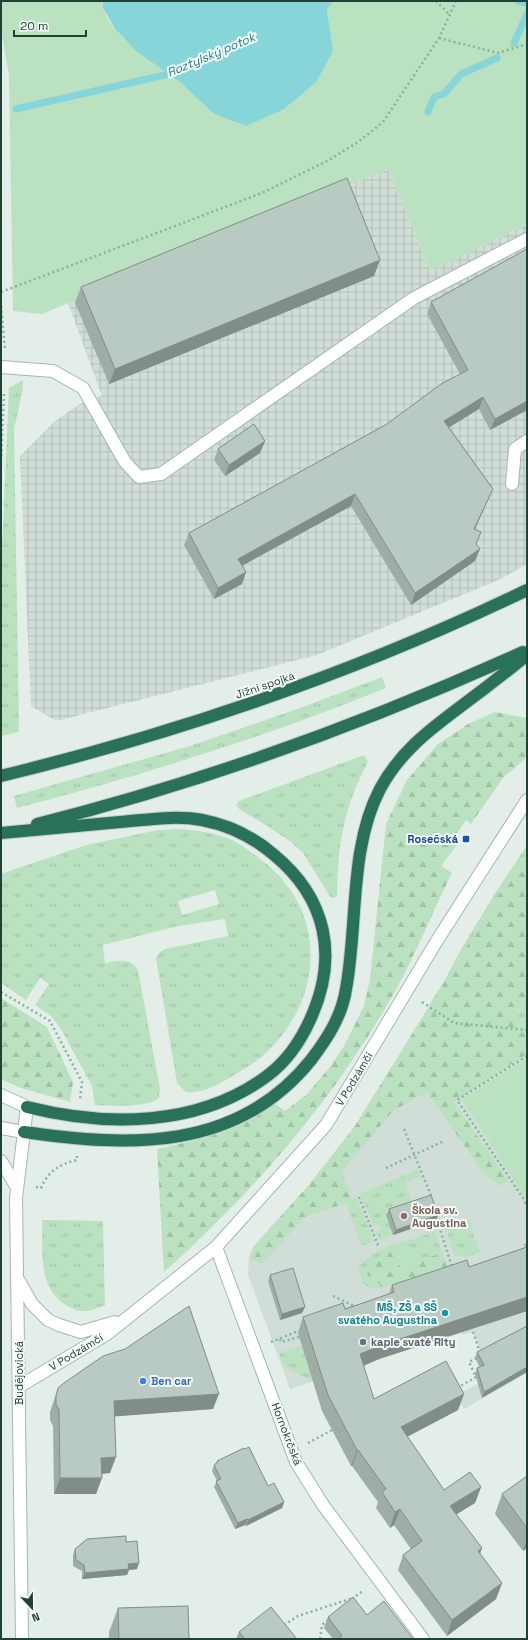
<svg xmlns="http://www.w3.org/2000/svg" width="528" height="1640" font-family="'Space Grotesk',sans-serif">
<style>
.built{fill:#d1ded7}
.industrial{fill:url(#industrial-grid)}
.grass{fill:url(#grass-tufts);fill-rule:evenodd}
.forest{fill:url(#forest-firs)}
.park{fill:#bae1c0}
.water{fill:#86d5d9}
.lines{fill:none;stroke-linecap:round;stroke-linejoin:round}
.stream{stroke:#86d5d9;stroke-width:7}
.minor-casing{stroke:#a5b7af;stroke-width:14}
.highway-casing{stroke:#c1cac6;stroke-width:14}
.path{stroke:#80b59f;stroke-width:2.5;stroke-dasharray:2 3;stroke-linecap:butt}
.minor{stroke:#fff;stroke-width:12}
.highway{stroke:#29715a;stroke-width:12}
.wall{fill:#9eaea6}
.shaded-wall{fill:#818d87}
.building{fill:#b8cac1;stroke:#818d87}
.transit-dot{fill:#1a4fb4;stroke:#f4faf7;stroke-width:1.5}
.education-dot{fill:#8d6e63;stroke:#f4faf7;stroke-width:1.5}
.culture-dot{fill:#0f9aa8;stroke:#f4faf7;stroke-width:1.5}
.worship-dot{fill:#6b7280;stroke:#f4faf7;stroke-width:1.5}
.shop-dot{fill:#3f7fe0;stroke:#f4faf7;stroke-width:1.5}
.labels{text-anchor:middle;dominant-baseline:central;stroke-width:4;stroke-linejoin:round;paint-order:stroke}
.street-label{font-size:11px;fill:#204235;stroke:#f4faf7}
.transit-label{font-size:11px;font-weight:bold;fill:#164399;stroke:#f4faf7;text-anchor:end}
.education-label{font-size:11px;font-weight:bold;fill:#785e54;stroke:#f4faf7;text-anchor:start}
.culture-label{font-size:11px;font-weight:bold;fill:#0d838f;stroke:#f4faf7;text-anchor:end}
.worship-label{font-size:11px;font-weight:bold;fill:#5b616d;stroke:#f4faf7;text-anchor:start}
.shop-label{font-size:11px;font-weight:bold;fill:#366cbe;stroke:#f4faf7;text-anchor:start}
.water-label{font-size:12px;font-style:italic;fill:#147e85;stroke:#f4faf7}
</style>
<defs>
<pattern id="industrial-grid" width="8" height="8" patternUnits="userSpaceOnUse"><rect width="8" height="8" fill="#d1ded7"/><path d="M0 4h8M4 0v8" fill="none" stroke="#b3c0b9"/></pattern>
<pattern id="grass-tufts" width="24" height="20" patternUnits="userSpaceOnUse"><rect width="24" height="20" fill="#bae1c0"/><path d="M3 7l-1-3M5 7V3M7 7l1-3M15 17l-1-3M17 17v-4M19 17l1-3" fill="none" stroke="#a0c2a6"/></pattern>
<pattern id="forest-firs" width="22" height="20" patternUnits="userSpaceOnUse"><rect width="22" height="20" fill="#bae1c0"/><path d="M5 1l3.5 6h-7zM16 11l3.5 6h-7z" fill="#a0c2a6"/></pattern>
</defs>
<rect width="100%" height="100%" fill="#e3eee8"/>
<!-- built -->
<path class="built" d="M 427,1009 L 527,1037 L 527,1373 L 464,1409 L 456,1395 L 483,1381 L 478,1364 L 484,1360 L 473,1332 L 462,1335 L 461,1332 L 290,1389 L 248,1275 L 249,1258 L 254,1246 L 308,1186 L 355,1126 Z"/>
<!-- industrial -->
<path class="industrial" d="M 388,169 L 430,271 L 527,224 L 527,564 L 503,578 L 317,655 L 56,721 L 31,706 L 20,456 L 55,421 L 89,398 L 102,396 L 68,303 Z"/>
<!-- grass -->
<path class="grass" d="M 23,380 L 23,388 L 14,429 L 19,732 L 1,736 L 1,573 L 9,388 Z
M 382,677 L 386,688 C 266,737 142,775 17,808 L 14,796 L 190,746 L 303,707 Z
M 361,756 L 365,756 L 368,762 C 344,807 338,842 337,893 L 337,897 L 331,898 L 303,853 L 290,841 L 261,822 L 240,810 L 236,805 L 239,801 Z
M 183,829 C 199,831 215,833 230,839 C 241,844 251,852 260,859 C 325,907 326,990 272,1047 C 262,1058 249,1066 236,1074 C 221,1083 203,1094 186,1092 L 177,1083 L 156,958 L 160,952 L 165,949 L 228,936 L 225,919 L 178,926 L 103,945 L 105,963 C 118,961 130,957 138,970 L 160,1089 L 159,1098 C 145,1108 112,1106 95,1105 L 92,1086 L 61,1029 L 51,1016 L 35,1005 L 49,984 L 40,978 L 26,1000 L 1,983 L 1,874 L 86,845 L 158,830 ZM 215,890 L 219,904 L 182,915 L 178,901 Z
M 527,845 L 527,854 L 501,891 L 430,1006 L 429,1005 L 445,980 L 459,953 L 494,895 Z
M 527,996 L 527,1037 L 513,1022 Z
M 419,1169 L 421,1176 L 405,1183 L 412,1202 L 385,1211 L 393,1235 L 380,1240 L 376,1232 L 382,1229 L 380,1224 L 374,1226 L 360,1194 Z
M 356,1196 L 374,1242 L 361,1246 L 346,1203 Z
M 471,1219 L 472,1232 L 481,1252 L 466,1257 L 455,1256 L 446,1228 Z
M 42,1220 L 103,1221 L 105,1305 C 87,1312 81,1315 64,1304 C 37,1285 43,1249 42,1220 Z
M 435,1232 L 442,1253 L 410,1263 L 402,1270 L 398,1262 L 403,1252 L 395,1247 L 368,1276 L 379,1283 L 381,1288 L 371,1288 L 362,1283 L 358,1269 C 366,1249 415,1239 435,1232 Z
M 302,1345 L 313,1382 L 284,1366 L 279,1353 Z"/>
<!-- forest -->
<path class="forest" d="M 495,712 L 527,718 L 527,757 L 503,778 L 471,824 L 466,820 L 454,838 L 459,842 L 441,866 L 452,873 C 433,911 417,951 397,988 C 336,1097 256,1190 164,1272 L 157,1149 C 189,1142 222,1135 252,1119 C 260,1115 267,1108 274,1103 L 285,1111 L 307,1094 L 329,1068 L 344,1046 L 364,1006 L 370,979 L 386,824 L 407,780 L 437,745 L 468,724 Z
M 527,854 L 527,996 L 513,1022 L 527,1037 L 527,1054 L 454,1102 L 509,1182 L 501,1185 L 484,1174 L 427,1092 L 393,1111 L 342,1171 L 351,1198 L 346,1203 L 305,1217 L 262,1264 L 249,1258 L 254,1246 L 308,1186 L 355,1126 L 501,891 Z
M 1,998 L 47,1027 L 73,1082 L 70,1102 L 18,1087 L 1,1079 Z
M 395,1247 L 403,1252 L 405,1255 L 398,1262 L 402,1270 L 410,1263 L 442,1253 L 449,1272 L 430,1272 L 381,1288 L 379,1283 L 368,1276 L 366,1267 L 371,1261 Z"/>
<!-- park -->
<path class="park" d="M 1,1 L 103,1 C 102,33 157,64 179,81 C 191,91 202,103 213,113 L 326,5 L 323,1 L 527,1 L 527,224 L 430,271 L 388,169 L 42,314 L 13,311 L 9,75 L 1,30 Z
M 527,1058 L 527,1200 L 462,1100 Z"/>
<!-- water -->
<path class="water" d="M 103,1 L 323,1 L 326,5 L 333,51 L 316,82 L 284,109 L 246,126 L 213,113 L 180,82 L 136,51 L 115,29 L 103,8 Z"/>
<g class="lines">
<!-- stream -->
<path class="stream" d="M 518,1 L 527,4
M 318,9 L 326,5 L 329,1
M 514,43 L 527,14
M 16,109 L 169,74 L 177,71
M 428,112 L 434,97 L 444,94 L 461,74 L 497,58"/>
<defs>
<path id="minor" d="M 1,367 L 53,371 L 83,388 L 125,462 L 139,477 L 161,474 L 414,298 L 527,239
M 512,484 L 515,449 L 527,441
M 1,1095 L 27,1107 L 16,1198 L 22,1639
M 1,1128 L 24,1132
M 1,1161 L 16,1186
M 216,1247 L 296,1462 L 323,1505 L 423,1639
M 19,1281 L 32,1304 L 48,1320 L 59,1325 L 81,1332 L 115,1322
M 20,1386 L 107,1334 L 216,1247 L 326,1125 L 438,939 L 527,800"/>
<path id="highway" d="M 1,776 C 182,732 359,671 527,590
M 37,824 C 204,782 366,723 523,652
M 1,833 C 41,829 80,826 120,822 C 147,820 175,815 202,820 C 228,825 253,837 273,854 C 327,898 339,957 310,1020 C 300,1042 286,1062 267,1076 C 198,1127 107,1127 27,1107
M 24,1132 C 129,1147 237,1152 311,1060 C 327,1039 342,1016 346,989 C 358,925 349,848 380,789 C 400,752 428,731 460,707 C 483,690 505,673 527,655"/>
</defs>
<!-- minor casing -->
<use href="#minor" class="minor-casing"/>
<!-- highway casing -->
<use href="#highway" class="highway-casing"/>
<!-- path -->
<path class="path" d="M 436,1 L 450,15
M 439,38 L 498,53 L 527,44
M 1,292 L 262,193 L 329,160 L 358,142 L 383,122 L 439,38 L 456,1
M 1,306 L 5,349
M 1,461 L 4,393
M 1,992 L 50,1021 L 82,1082 L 80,1099
M 422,1002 L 454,1023 L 527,1030
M 527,1056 L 457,1100 L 523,1198 L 527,1207
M 404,1129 L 432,1198
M 386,1168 L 444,1141
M 36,1187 L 41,1188 C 48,1171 60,1164 77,1160 L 77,1156
M 359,1197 L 379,1248
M 437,1214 L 441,1225
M 439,1226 L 452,1267
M 522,1250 L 527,1242
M 333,1296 L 356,1307
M 473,1332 L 480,1353
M 280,1339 L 281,1342 L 299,1337
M 271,1342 L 301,1330
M 457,1388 L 476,1377 L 469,1362 L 478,1357
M 308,1443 L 334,1429
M 352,1599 L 364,1590
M 284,1625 L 298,1616 L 353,1598
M 320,1639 L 322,1625 L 329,1619"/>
<!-- minor -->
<use href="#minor" class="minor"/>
<!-- highway -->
<use href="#highway" class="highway"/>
</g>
<!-- wall -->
<path class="wall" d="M 374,276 L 109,384 L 75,303 L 81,287 Z
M 431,302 L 527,410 L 490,430 L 479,409 L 449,427 L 493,489 L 488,500 L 475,529 L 476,545 L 475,561 L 411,605 L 351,506 L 242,566 L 242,584 L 214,599 L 184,545 L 189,533 L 387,424 L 460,374 L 427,314 Z
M 265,441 L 260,453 L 225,476 L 214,460 L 218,449 Z
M 389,1209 L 438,1215 L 436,1220 L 393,1235 L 386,1215 Z
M 527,1247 L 527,1311 L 379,1359 L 363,1366 L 374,1399 L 464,1394 L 458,1410 L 407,1437 L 444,1490 L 481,1487 L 475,1503 L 456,1514 L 482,1548 L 480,1554 L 502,1583 L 496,1599 L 447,1636 L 398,1570 L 403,1555 L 411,1549 L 394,1525 L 390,1528 L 376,1508 L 378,1502 L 352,1466 L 351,1466 L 322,1411 L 298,1333 L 303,1317 L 345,1309 L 389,1294 L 392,1285 L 469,1267 Z
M 270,1275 L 302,1313 L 280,1320 L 268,1281 Z
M 527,1326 L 482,1398 L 475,1374 L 477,1368 L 480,1367 L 475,1358 L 477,1352 Z
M 58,1388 L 213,1409 L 115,1416 L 110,1473 L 102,1474 L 96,1494 L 54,1494 L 53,1426 L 50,1420 L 50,1412 Z
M 217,1461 L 268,1486 L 284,1502 L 282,1508 L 246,1526 L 245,1525 L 235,1529 L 214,1487 L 217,1481 L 212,1471 L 214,1465 L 216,1463 Z
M 527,1476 L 527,1548 L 523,1551 L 495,1514 L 502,1494 Z
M 126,1542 L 137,1569 L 129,1570 L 127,1575 L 82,1579 L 82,1571 L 73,1566 L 73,1555 L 75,1549 Z
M 118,1608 L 189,1639 L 109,1639 L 109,1632 Z
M 367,1615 L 413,1639 L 333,1639 L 324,1628 L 328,1617 Z
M 239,1632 L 297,1639 L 236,1639 Z"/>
<!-- shaded-wall -->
<path class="shaded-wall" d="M 380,260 L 374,276 L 109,384 L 115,369 Z
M 483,397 L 479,409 L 440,433 L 444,421 Z
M 527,401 L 527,410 L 490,430 L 495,419 Z
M 265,441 L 260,453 L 225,476 L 229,465 Z
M 493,489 L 488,500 L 470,540 L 474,529 Z
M 355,494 L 351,506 L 234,570 L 238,559 Z
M 481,532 L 472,554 L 480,549 L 475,561 L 411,605 L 415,593 L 476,544 Z
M 246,572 L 242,584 L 214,599 L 218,588 Z
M 438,1215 L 436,1220 L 393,1235 L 396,1230 Z
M 527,1297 L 527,1311 L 379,1359 L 354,1370 L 360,1354 L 385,1344 Z
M 305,1307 L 302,1313 L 280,1320 L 282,1314 Z
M 527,1367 L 527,1372 L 482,1398 L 484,1392 Z
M 219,1394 L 213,1409 L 108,1417 L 114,1401 Z
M 464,1394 L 458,1410 L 395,1443 L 401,1427 Z
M 357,1450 L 358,1450 L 352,1466 L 351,1466 Z
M 116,1457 L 110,1473 L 95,1474 L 101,1458 Z
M 60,1478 L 102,1478 L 96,1494 L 54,1494 Z
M 481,1487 L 475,1503 L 444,1522 L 450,1506 Z
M 284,1502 L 282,1508 L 246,1526 L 248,1520 Z
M 400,1509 L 394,1525 L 390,1528 L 395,1512 Z
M 247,1519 L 245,1525 L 235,1529 L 238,1523 Z
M 527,1540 L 527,1548 L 523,1551 Z
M 482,1548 L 476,1564 L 478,1551 Z
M 139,1563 L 137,1569 L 129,1570 L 127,1575 L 82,1579 L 85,1573 L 128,1564 Z
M 502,1583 L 496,1599 L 447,1636 L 452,1620 Z"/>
<!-- building -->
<path class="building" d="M 347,178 L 380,260 L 115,369 L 81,287 Z
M 527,249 L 527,401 L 495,419 L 483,397 L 444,421 L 493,489 L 474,529 L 481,532 L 476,544 L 480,549 L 415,593 L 355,494 L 238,559 L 246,572 L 218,588 L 189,533 L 387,424 L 441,384 L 468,370 L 431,302 Z
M 254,424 L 265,441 L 229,465 L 218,449 Z
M 431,1195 L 438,1215 L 396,1230 L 389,1209 Z
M 527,1247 L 527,1297 L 385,1344 L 360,1354 L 374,1399 L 446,1361 L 464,1394 L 401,1427 L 444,1490 L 470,1472 L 481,1487 L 450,1506 L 482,1548 L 478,1551 L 502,1583 L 452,1620 L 403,1555 L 422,1541 L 400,1509 L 395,1512 L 382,1492 L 386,1489 L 358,1450 L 357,1450 L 328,1395 L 303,1317 L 343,1303 L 345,1309 L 366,1302 L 394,1292 L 392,1285 L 467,1260 L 469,1267 Z
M 293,1268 L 305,1307 L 282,1314 L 270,1275 Z
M 189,1306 L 219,1394 L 114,1401 L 116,1457 L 101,1458 L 102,1478 L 60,1478 L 59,1410 L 56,1404 L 56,1396 L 58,1388 L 64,1383 L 103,1356 L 125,1349 Z
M 527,1326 L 527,1367 L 484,1392 L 477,1368 L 484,1365 L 477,1352 Z
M 249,1447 L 268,1486 L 274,1483 L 284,1502 L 248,1520 L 247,1519 L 238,1523 L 216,1481 L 221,1479 L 214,1465 L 218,1462 L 217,1461 L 244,1448 L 245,1449 Z
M 527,1476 L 527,1528 L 502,1494 Z
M 126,1536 L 126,1542 L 137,1541 L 139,1563 L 128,1564 L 129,1569 L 85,1573 L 84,1565 L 76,1560 L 75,1549 L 87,1539 Z
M 353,1597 L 367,1615 L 384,1601 L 413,1639 L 338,1639 L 342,1636 L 328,1617 Z
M 188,1606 L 189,1639 L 119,1639 L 118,1608 Z
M 271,1607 L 297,1639 L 245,1639 L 239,1632 Z"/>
<!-- markers -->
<rect class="transit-dot" x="462" y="835" width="8" height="8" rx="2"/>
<circle class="education-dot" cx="404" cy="1216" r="4"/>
<circle class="culture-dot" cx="445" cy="1313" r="4"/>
<circle class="worship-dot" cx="363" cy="1342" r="4"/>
<circle class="shop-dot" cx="143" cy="1381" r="4"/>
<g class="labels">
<!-- street labels -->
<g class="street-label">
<text transform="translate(265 685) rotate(-19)">Jižní spojka</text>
<text transform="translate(354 1079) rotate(-59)">V Podzámčí</text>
<text transform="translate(76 1352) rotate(-31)">V Podzámčí</text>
<text transform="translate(19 1373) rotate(-90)">Budějovická</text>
<text transform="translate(287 1434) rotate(69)">Hornokrčská</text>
</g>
<!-- transit labels -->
<g class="transit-label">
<text x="458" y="839">Rosečská</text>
</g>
<!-- education labels -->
<g class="education-label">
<text x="412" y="1210">Škola sv.<tspan x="412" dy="13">Augustina</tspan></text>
</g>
<!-- culture labels -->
<g class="culture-label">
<text x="437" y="1307">MŠ, ZŠ a SŠ<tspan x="437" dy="13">svatého Augustina</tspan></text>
</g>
<!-- worship labels -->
<g class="worship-label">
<text x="371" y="1342">kaple svaté Rity</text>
</g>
<!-- shop labels -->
<g class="shop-label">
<text x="151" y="1381">Ben car</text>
</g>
<!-- water labels -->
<g class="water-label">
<text transform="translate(211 55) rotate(-23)">Roztylský potok</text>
</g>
</g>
<!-- border -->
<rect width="528" height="1640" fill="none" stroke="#204235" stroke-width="4"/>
<!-- north arrow -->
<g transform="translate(32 1608) rotate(158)" stroke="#f4faf7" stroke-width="3" paint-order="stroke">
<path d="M0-3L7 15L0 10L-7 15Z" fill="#204235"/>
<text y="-6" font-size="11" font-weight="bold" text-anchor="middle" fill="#204235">N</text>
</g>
<!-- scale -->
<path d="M14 30v6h72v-6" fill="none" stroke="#204235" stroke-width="2"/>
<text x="20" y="30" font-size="12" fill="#204235" stroke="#f4faf7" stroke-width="3" paint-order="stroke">20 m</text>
</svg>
